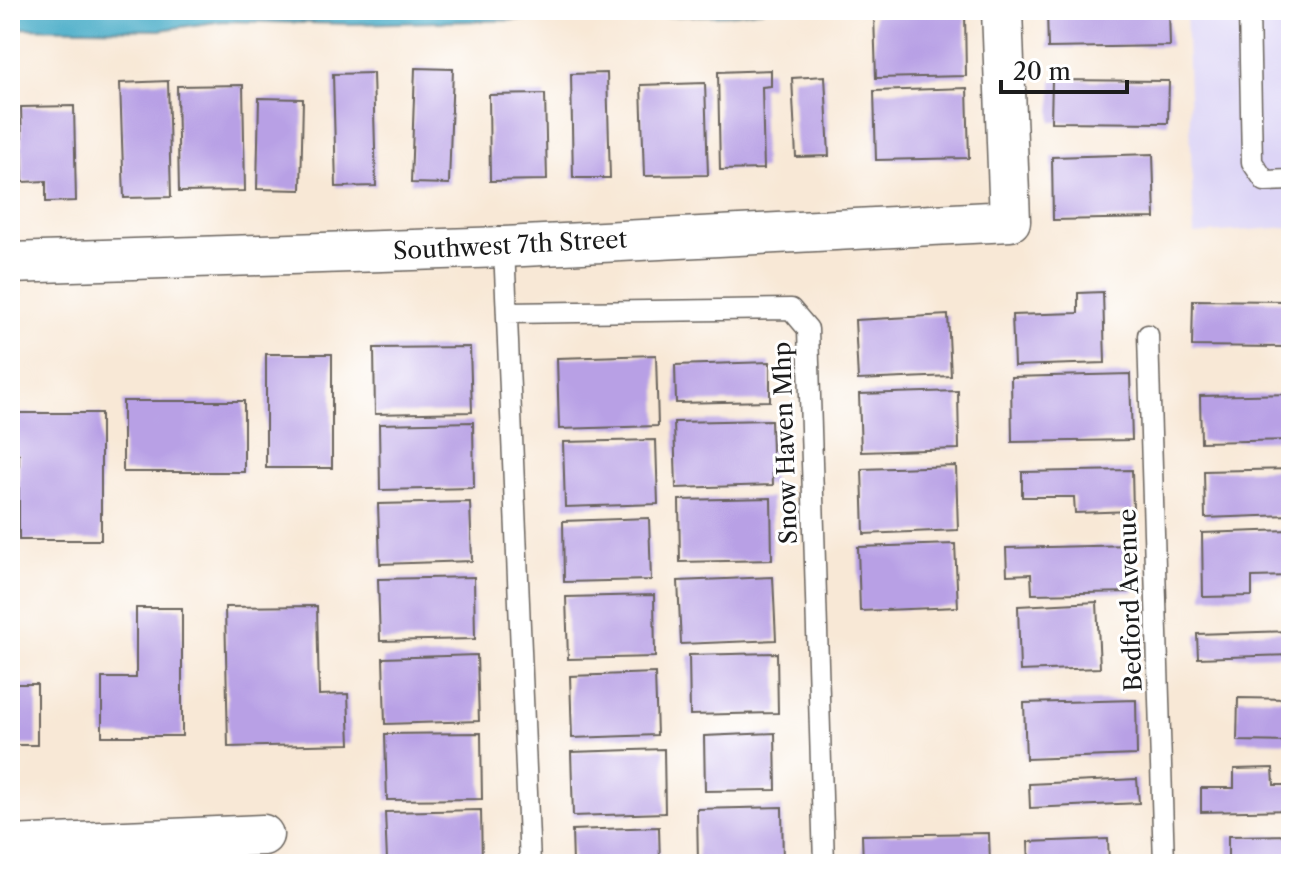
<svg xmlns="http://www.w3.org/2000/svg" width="1301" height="874" font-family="'Libre Caslon Text',serif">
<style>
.built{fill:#ddd5f6}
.water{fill:#47acc7;stroke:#326472;stroke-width:2}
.building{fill:#b8a0e5}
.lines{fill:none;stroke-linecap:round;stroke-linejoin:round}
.service-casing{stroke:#69635d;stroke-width:23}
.minor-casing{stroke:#69635d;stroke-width:43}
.service{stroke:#fff;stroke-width:20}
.minor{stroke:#fff;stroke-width:40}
.labels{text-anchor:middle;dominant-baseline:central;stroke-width:6;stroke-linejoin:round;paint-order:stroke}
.street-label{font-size:24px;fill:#1c1c1c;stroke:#fff}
</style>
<rect width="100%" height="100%" fill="#fff"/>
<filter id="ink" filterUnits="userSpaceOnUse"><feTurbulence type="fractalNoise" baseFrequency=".0125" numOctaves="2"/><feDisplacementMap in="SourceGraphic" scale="16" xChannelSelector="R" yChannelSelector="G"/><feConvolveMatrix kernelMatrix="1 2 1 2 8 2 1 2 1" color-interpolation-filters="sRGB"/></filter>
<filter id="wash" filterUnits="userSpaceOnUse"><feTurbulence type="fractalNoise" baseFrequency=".006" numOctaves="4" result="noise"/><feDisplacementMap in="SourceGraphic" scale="32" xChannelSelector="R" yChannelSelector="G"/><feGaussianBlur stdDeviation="1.8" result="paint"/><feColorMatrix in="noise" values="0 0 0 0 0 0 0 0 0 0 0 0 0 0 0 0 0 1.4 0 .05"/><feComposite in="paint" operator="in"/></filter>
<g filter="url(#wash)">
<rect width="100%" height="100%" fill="#f8e8d6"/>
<!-- built -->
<path class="built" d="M 1186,10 L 1291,10 L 1291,227 L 1194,234 Z"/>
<!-- water -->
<path class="water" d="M 10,10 L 764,10 L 728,15 L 350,24 L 223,21 L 160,30 L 10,28 Z"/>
<g id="blocks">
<!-- building -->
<path class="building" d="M 1047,10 L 1169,10 L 1170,46 L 1048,48 Z
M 965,12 L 966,76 L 876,78 L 874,15 Z
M 415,68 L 453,69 L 449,184 L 411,183 Z
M 771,70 L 771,86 L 762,87 L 764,169 L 720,170 L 718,72 Z
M 373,73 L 376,186 L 336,187 L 333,74 Z
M 607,73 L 610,178 L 573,178 L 571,74 Z
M 825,76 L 829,156 L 796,157 L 792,78 Z
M 1052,80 L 1169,81 L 1168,123 L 1051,122 Z
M 168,81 L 171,197 L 124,198 L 120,83 Z
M 705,83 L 708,175 L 644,176 L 641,85 Z
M 243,85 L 245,191 L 179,192 L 177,86 Z
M 967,88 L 969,158 L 876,160 L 874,91 Z
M 545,94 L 547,180 L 490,181 L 489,95 Z
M 259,98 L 303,99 L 301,190 L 257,189 Z
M 74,106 L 76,201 L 46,202 L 46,181 L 23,182 L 21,107 Z
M 1153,154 L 1155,218 L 1053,220 L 1052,157 Z
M 1103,292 L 1105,363 L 1014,366 L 1012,315 L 1078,313 L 1078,293 Z
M 1193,300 L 1291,301 L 1291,347 L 1192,346 Z
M 948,315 L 951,376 L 858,380 L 855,320 Z
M 470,347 L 472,412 L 375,414 L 374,348 Z
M 266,354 L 332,354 L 332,468 L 266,468 Z
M 656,355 L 658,426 L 559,429 L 557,358 Z
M 770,362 L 770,401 L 676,403 L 675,365 Z
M 1130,374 L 1132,440 L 1012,442 L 1011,377 Z
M 958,391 L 959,449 L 861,452 L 859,394 Z
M 1291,394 L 1291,440 L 1201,442 L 1200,396 Z
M 123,401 L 244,401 L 244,472 L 123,472 Z
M 10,413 L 101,413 L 101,540 L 19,540 L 19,454 L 10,454 Z
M 771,420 L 773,485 L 676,488 L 674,422 Z
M 473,422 L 474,488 L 380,490 L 379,424 Z
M 656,440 L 658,504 L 565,507 L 563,442 Z
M 956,466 L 958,530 L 864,534 L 862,469 Z
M 1291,469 L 1291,515 L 1205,518 L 1204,471 Z
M 1132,470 L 1133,511 L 1075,513 L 1074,497 L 1022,497 L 1022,472 Z
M 771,498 L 772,560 L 680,562 L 679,500 Z
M 470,502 L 472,561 L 380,564 L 378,504 Z
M 649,518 L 651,580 L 564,582 L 563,521 Z
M 1289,530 L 1290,576 L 1252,577 L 1252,596 L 1203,597 L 1202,533 Z
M 955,544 L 958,607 L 860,611 L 858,547 Z
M 1133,545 L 1134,592 L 1032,594 L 1031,574 L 1007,575 L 1006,548 Z
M 474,577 L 475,639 L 380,641 L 378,579 Z
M 773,577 L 776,640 L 681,644 L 678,581 Z
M 654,595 L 655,657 L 568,659 L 566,597 Z
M 1097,602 L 1100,668 L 1020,671 L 1018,606 Z
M 317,606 L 319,695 L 348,694 L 350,744 L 228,747 L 225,607 Z
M 136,608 L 182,608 L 182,736 L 102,736 L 102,678 L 136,678 Z
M 1291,631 L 1291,655 L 1198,658 L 1197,634 Z
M 777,653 L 778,713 L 690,715 L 689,655 Z
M 477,655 L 479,721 L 385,724 L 383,658 Z
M 655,673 L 657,735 L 572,738 L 570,676 Z
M 10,684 L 37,684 L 37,745 L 10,745 Z
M 1238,698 L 1291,699 L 1291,742 L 1237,741 Z
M 1136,700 L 1137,755 L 1026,759 L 1024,703 Z
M 481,733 L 482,799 L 387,800 L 385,734 Z
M 775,733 L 776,790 L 705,791 L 704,736 Z
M 664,749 L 665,813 L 573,816 L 571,752 Z
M 1273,768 L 1274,785 L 1291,785 L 1291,810 L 1201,812 L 1201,788 L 1234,788 L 1234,769 Z
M 1137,779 L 1139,803 L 1030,808 L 1029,784 Z
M 782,807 L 783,864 L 698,864 L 697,809 Z
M 481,810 L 482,864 L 387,861 L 385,812 Z
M 659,827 L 660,864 L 573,864 L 572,830 Z
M 989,833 L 990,864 L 863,864 L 862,835 Z
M 1291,835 L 1291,864 L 1228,864 L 1228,836 Z
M 1108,839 L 1109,864 L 1029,864 L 1028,842 Z"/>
</g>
</g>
<g filter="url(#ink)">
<use href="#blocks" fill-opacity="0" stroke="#69635d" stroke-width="2"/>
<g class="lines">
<defs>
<path id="service" d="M 1249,10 L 1252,162 L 1265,181 L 1291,180
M 504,247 L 530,864
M 507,313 L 791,309 L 808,329 L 824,864
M 1148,335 L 1164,864"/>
<path id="minor" d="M 10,263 L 504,247 L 1010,221 L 1002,10
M 10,846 L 263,835"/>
</defs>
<!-- service casing -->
<use href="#service" class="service-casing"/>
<!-- minor casing -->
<use href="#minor" class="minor-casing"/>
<!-- service -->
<use href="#service" class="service"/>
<!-- minor -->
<use href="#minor" class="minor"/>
</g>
</g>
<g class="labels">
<!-- street labels -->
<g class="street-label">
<text transform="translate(510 245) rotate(-3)">Southwest 7th Street</text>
<text transform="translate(785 443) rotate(-92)">Snow Haven Mhp</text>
<text transform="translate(1130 600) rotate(-92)">Bedford Avenue</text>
</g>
</g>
<!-- margin -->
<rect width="1301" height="874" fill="none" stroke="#fff" stroke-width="40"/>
<!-- scale -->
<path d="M1001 80v12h126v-12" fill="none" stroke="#1c1c1c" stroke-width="4"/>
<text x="1013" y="80" font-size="24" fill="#1c1c1c" stroke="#ffffff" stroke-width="6" paint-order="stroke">20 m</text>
</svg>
